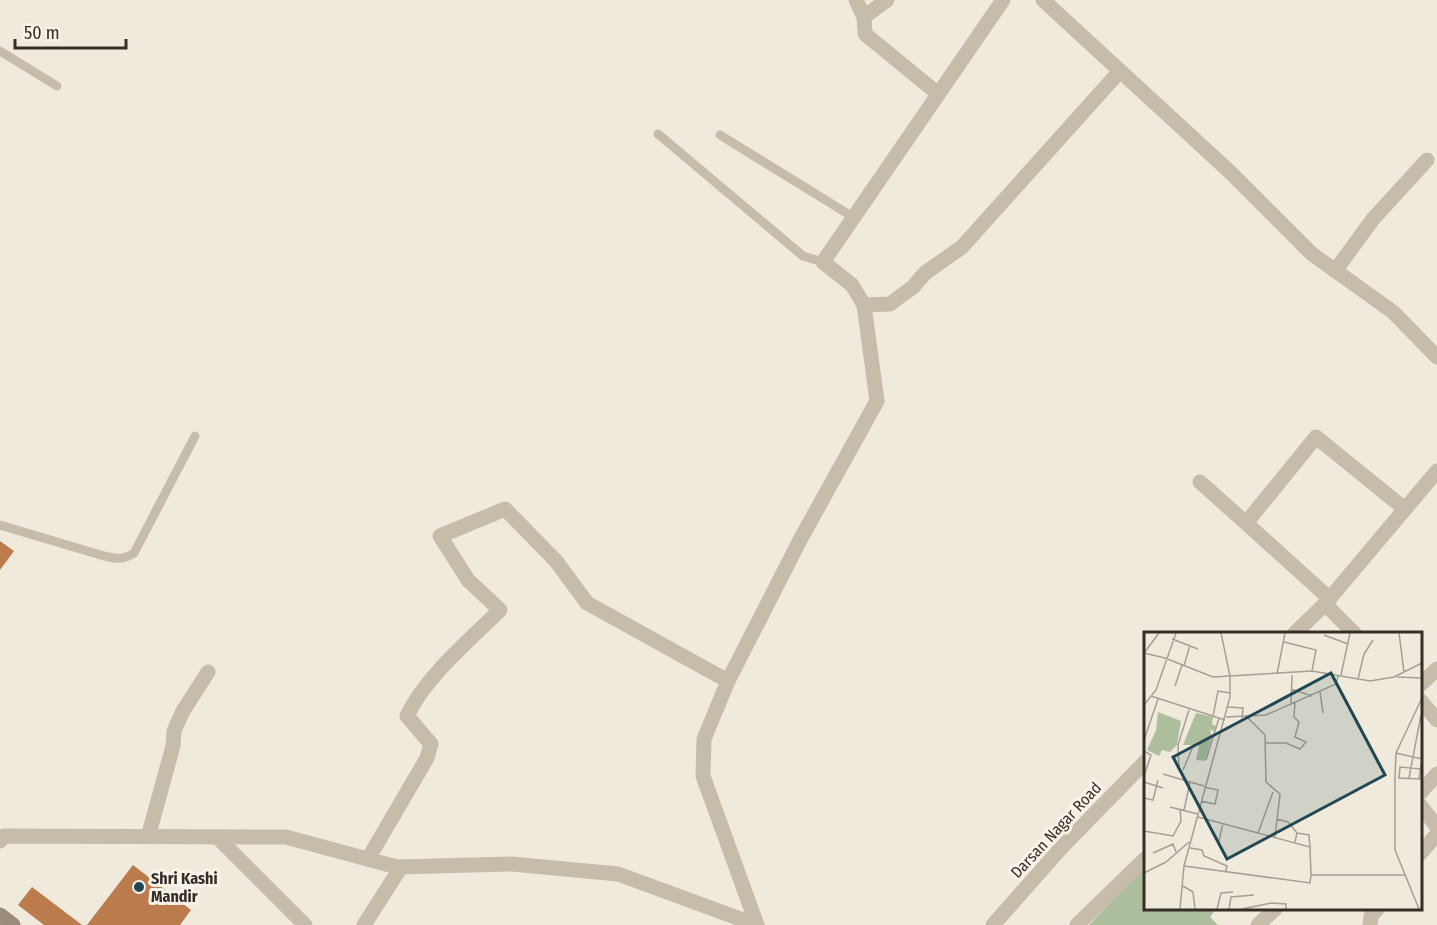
<svg xmlns="http://www.w3.org/2000/svg" width="1437" height="925" font-family="'Fira Sans Condensed',sans-serif">
<style>
.green{fill:#adbe9d}
.building{fill:#bc7b4d}
.lines{fill:none;stroke-linecap:round;stroke-linejoin:round}
.service{stroke:#c7bca9;stroke-width:9}
.minor{stroke:#c7bca9;stroke-width:15}
.tertiary{stroke:#c7bca9;stroke-width:15}
.secondary{stroke:#9a8b7a;stroke-width:15}
.poi-dot{fill:#214753;stroke:#f8f3e8;stroke-width:2}
.labels{text-anchor:middle;dominant-baseline:central;stroke-width:6;stroke-linejoin:round;paint-order:stroke}
.street-label{font-size:16px;fill:#352e28;stroke:#f8f3e8}
.poi-label{font-size:16px;font-weight:bold;fill:#352e28;stroke:#f8f3e8;text-anchor:start}
.inset-road{fill:none;stroke:#a59f94;stroke-width:1.5}
.view{fill:#214753;fill-opacity:0.15;stroke:#214753;stroke-width:3}
.inset-edge{fill:none;stroke:#352e28;stroke-width:3}
</style>
<rect width="100%" height="100%" fill="#f0eadc"/>
<!-- green -->
<path class="green" d="M 1146,866 L 1146,908 L 1216,909 L 1210,917 L 1218,925 L 1089,925 Z"/>
<!-- building -->
<path class="building" d="M 0,541 L 14,551 L 0,570 Z
M 133,865 L 191,910 L 180,925 L 87,925 Z
M 32,887 L 82,925 L 44,925 L 18,905 Z"/>
<g class="lines">
<!-- service -->
<path class="service" d="M 0,51 L 57,86
M 658,134 L 803,256 L 823,262
M 720,135 L 853,217
M 0,525 L 104,556 C 117,559 123,560 134,553 L 195,436"/>
<!-- minor -->
<path class="minor" d="M 856,0 L 864,17 L 865,34 L 937,93
M 1043,0 L 1230,172 L 1312,254 L 1393,312 L 1437,357
M 864,17 L 887,0
M 1335,271 L 1373,219 L 1427,160
M 864,305 L 890,304 L 913,287 L 925,273 L 962,247 L 1120,71
M 1200,482 L 1246,523
M 1330,599 L 1246,523 L 1316,437 L 1405,509
M 1325,604 L 1355,634
M 1420,685 L 1437,669
M 1420,700 L 1437,720
M 1420,793 L 1437,774
M 1420,805 L 1437,827
M 148,837 L 173,746 L 174,731 L 183,711 L 208,672
M 217,837 L 305,925
M 0,841 L 4,836 L 286,837 L 397,867 L 512,864 L 618,874 L 757,925
M 1420,854 L 1437,834
M 368,859 L 427,758 L 431,744 L 407,716 C 425,677 470,640 500,610 L 468,580 L 440,536 L 505,509 L 556,561 L 587,603 L 728,681
M 364,925 L 401,867
M 757,925 L 703,776 L 704,739 L 728,681 L 800,540 L 877,401 L 864,305 L 852,285 L 823,262 L 1003,0
M 1077,925 L 1146,858
M 1258,925 L 1276,908
M 1370,925 L 1371,916 L 1378,908"/>
<!-- tertiary -->
<path class="tertiary" d="M 1294,634 L 1325,604 L 1437,471
M 993,925 L 1061,848 L 1146,761"/>
<!-- secondary -->
<path class="secondary" d="M 0,915 L 13,925"/>
</g>
<!-- markers -->
<circle class="poi-dot" cx="139" cy="887" r="6"/>
<g class="labels">
<!-- street labels -->
<g class="street-label">
<text transform="translate(1056 830) rotate(-47)">Darsan Nagar Road</text>
</g>
<!-- poi labels -->
<g class="poi-label">
<text x="151" y="878">Shri Kashi<tspan x="151" dy="18">Mandir</tspan></text>
</g>
</g>
<!-- overview -->
<g transform="translate(1144 632)">
<rect width="278" height="278" fill="#f0eadc"/>
<path d="M 14,80 L 37,89 L 33,113 L 26,120 L 18,118 L 15,124 L 3,118 L 12,98 ZM 52,81 L 69,85 L 68,92 L 72,94 L 70,99 L 66,98 L 68,104 L 61,129 L 52,128 L 55,113 L 39,113 Z" fill="#adbe9d"/>
<path class="inset-road" d="M 255,1 L 260,40M 180,3 L 204,12M 28,7 L 54,17M 140,10 L 172,18 L 168,39M 0,21 L 15,1M 0,21 L 21,26M 21,26 L 69,45 L 168,39 L 226,49 L 250,45 L 278,31M 40,34 L 46,13M 133,42 L 141,1M 197,43 L 206,1M 253,45 L 278,46M 214,47 L 220,22 L 229,8M 31,54 L 38,33M 147,57 L 168,64M 176,60 L 179,81M 7,64 L 81,88M 147,71 L 148,43M 0,73 L 12,58 L 32,1M 84,75 L 99,76 L 98,86M 69,84 L 74,59 L 86,61M 82,85 L 122,83 L 192,52 L 194,44M 104,86 L 121,103 L 122,150 L 136,162 L 131,205M 0,108 L 14,67M 122,111 L 142,111 L 156,117 L 162,110 L 151,105 L 155,90 L 150,85 L 151,70M 0,119 L 7,123 L 0,144M 252,121 L 278,127M 62,128 L 75,86M 35,136 L 34,113 L 45,78M 39,138 L 50,112M 19,142 L 46,150M 254,146 L 278,147M 255,146 L 256,135 L 278,137M 265,146 L 277,83M 275,147 L 278,127M 0,150 L 19,156M 0,166 L 9,168 L 14,148M 57,169 L 71,172 L 74,158 L 60,155M 26,175 L 54,182M 40,178 L 46,150 L 60,154M 54,185 L 166,215 L 167,243M 133,187 L 144,190 L 153,201M 0,199 L 29,204 L 37,189 L 36,177M 114,201 L 129,160M 75,209 L 79,191M 151,210 L 153,201 L 165,203 L 166,215M 46,216 L 58,218 L 60,224 L 83,234 L 82,239M 9,221 L 29,212 L 32,220M 40,234 L 166,251 L 167,243 L 262,243M 0,241 L 22,230 L 45,210M 39,254 L 49,260 L 51,277M 36,277 L 40,234 L 86,65 L 86,44 L 77,1M 73,277 L 77,261 L 89,260M 85,277 L 87,265 L 110,263M 98,277 L 127,271 L 142,272 L 142,277M 275,277 L 251,218 L 251,146 L 252,121 L 278,66"/>
<path class="view" d="M 187,41 L 241,143 L 83,227 L 29,125 Z"/>
<rect width="278" height="278" class="inset-edge"/>
</g>
<!-- scale -->
<path d="M15 39v9h111v-9" fill="none" stroke="#352e28" stroke-width="3"/>
<text x="24" y="39" font-size="18" fill="#352e28" stroke="#f8f3e8" stroke-width="4.5" paint-order="stroke">50 m</text>
</svg>
